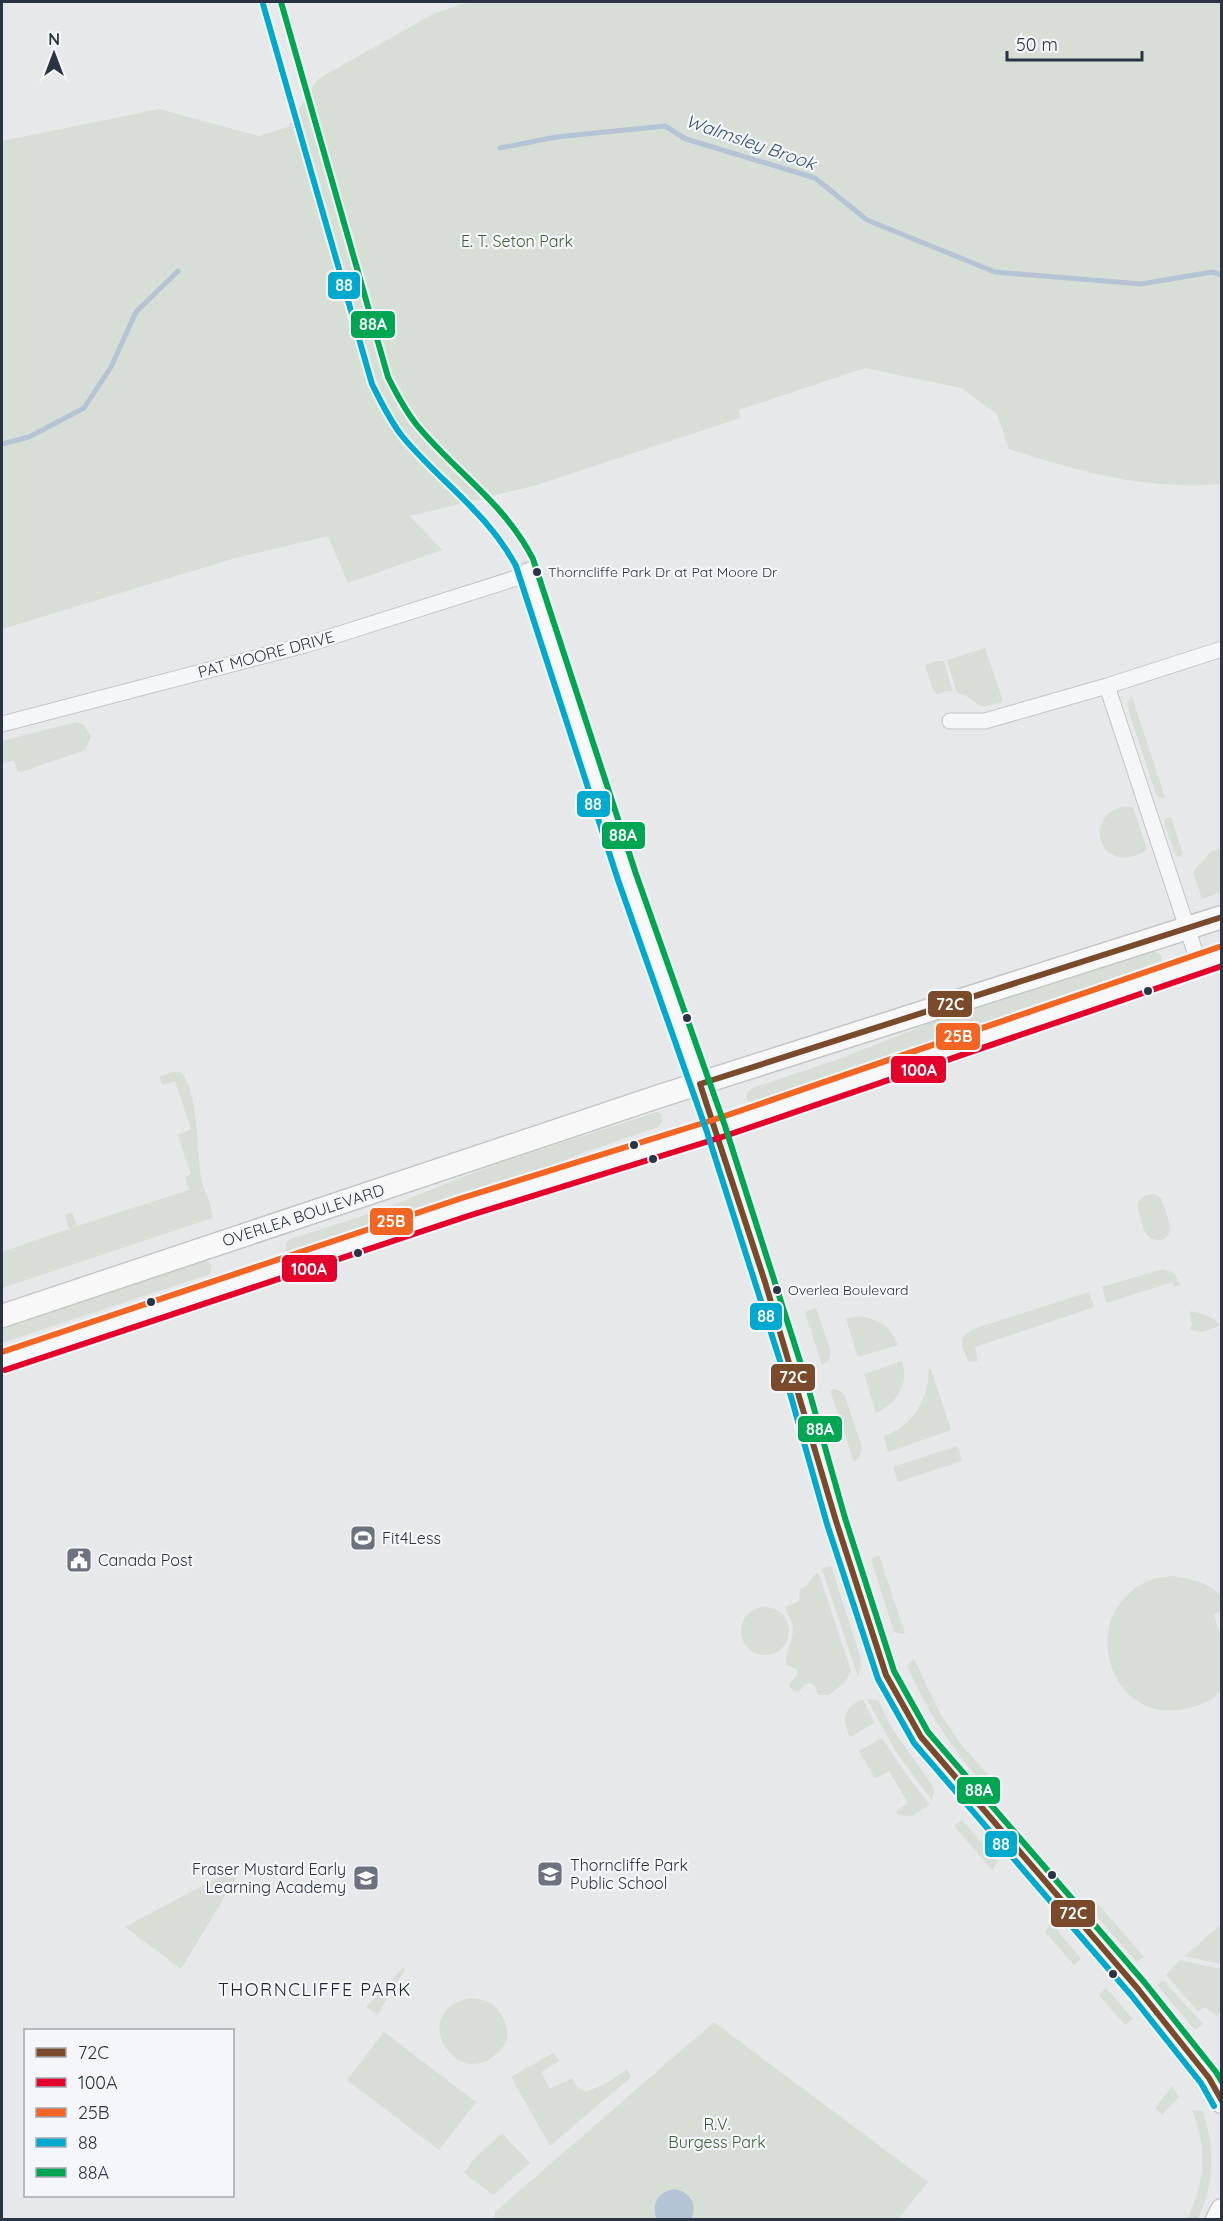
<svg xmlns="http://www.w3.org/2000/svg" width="1223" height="2221" font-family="Quicksand,sans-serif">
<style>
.green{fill:#d6ded6}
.water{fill:#b4c4d5}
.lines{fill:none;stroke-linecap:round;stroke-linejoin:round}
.stream{stroke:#b4c4d5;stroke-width:5}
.street-casing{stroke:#c4c6c8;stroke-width:17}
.secondary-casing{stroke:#c4c6c8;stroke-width:25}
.street{stroke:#f5f6f7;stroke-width:15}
.secondary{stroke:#f8f8f8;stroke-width:22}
.bus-1-casing{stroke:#f4f6f9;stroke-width:10}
.bus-2-casing{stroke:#f4f6f9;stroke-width:10}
.bus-3-casing{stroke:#f4f6f9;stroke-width:10}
.bus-4-casing{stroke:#f4f6f9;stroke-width:10}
.bus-5-casing{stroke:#f4f6f9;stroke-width:10}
.bus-1{stroke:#7a4b2a;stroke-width:6}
.bus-2{stroke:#e4002b;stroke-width:6}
.bus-3{stroke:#f26522;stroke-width:6}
.bus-4{stroke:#00a9ce;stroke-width:6}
.bus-5{stroke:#00a651;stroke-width:6}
.bus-dot{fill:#2b3445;stroke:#f4f6f9;stroke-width:2}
.labels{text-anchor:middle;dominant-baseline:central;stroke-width:4.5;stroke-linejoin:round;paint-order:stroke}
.bus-label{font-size:14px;fill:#2b3445;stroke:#f4f6f9;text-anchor:start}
.park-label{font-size:16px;fill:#3f6138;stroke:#f4f6f9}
.street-label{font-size:16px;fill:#2b3445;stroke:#f4f6f9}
.poi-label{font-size:16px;fill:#2b3445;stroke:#f4f6f9;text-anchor:start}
.water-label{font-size:18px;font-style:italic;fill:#34527a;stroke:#f4f6f9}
.neighbourhood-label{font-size:18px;letter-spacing:1.5px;fill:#1d2536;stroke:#f4f6f9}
.line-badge{stroke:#f4f6f9;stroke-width:2}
.badge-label{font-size:16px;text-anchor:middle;font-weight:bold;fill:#fff}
</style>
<rect width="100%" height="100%" fill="#e6e8ea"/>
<!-- green -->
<path class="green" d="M 469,2 L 1221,2 L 1221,484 C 1144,490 1082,472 1009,449 L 997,414 L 961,388 L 865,368 L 739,410 L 740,418 L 537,485 L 410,516 L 442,550 L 348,583 L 328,536 L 232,559 L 2,629 L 2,141 L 159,109 L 259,136 L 288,127 L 318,79 L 435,13 Z
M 985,648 L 1003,701 C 971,714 979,697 957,693 L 947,660 Z
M 937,661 L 944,661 L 953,692 L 946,691 L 937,695 L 933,689 L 925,665 Z
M 1131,694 L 1165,798 L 1159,797 L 1156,794 L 1129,712 L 1128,703 Z
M 77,722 L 84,725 L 91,737 L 85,750 L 21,772 L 18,772 L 14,760 L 2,764 L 2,741 Z
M 1124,807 L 1133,807 L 1147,850 C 1099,879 1081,814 1124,807 Z
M 1171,817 L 1183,854 L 1180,857 L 1176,856 L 1164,822 L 1166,818 Z
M 1221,849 L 1221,892 L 1202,899 L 1193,872 L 1211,851 Z
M 1152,951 L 1161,955 L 1162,966 L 758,1104 L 750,1103 L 747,1100 L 747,1093 L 753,1088 L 839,1059 L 948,1016 Z
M 172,1072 L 180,1072 C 200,1088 196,1156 202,1182 C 205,1194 213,1206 212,1218 L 2,1288 L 2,1252 L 69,1229 L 65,1215 L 72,1212 L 77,1226 L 189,1190 L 185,1177 L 191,1174 L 178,1135 L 191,1129 L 175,1081 L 163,1085 L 159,1077 Z
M 657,1112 L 661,1114 L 663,1121 L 658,1127 L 585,1152 L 493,1190 L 290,1254 L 286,1252 L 286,1243 L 290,1239 L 378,1211 L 498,1163 Z
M 1154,1194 L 1161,1198 C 1164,1209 1179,1235 1161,1240 C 1157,1241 1151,1239 1148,1236 C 1142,1230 1140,1214 1137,1205 C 1141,1197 1145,1195 1154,1194 Z
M 204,1259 L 212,1265 L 210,1274 L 2,1343 L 2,1324 Z
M 1163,1269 L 1174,1273 L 1180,1285 L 1174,1287 L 1172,1282 L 1107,1303 L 1102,1287 Z
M 1089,1292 L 1094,1307 L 975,1347 L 978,1361 L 968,1361 L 962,1346 L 962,1338 L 973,1329 Z
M 816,1308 L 831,1352 L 829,1360 L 822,1365 L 805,1312 Z
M 1191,1311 C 1202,1314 1214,1316 1220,1326 L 1202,1332 L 1189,1330 L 1192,1325 L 1190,1313 Z
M 858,1316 C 877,1318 891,1327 898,1345 L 858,1357 L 846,1319 Z
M 902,1361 C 909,1384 897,1403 876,1413 L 864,1374 Z
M 929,1369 L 931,1369 L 951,1430 L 888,1452 L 884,1436 C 914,1425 928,1400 929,1369 Z
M 835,1389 L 842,1392 L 845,1396 L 862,1448 L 859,1458 L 854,1462 L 830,1390 Z
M 957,1446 L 962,1461 L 898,1482 L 893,1467 Z
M 879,1555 L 905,1634 L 894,1632 L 871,1559 Z
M 831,1566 L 860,1656 L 861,1667 L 858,1677 L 822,1569 Z
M 816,1573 L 819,1574 L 851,1671 L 846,1681 L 829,1695 L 818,1695 L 815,1686 L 810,1683 L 805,1684 L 801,1690 L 798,1692 L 793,1691 L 789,1685 L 797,1675 L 797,1669 L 787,1665 L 786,1662 C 786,1650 793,1641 793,1629 C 793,1620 786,1615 786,1607 L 799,1601 L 800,1590 L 808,1584 Z
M 1173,1576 C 1191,1579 1209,1582 1222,1597 L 1221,1611 L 1214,1614 L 1221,1639 L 1221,1690 C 1213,1701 1199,1706 1185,1709 C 1107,1725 1075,1612 1150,1580 C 1157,1577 1165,1577 1173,1576 Z
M741 1631a24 24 0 1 1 48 0a24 24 0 1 1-48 0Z
M 914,1659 L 940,1713 L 959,1742 L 995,1783 L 987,1789 C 954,1751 927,1712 907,1666 Z
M 863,1699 L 874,1723 L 850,1737 C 841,1719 844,1707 863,1699 Z
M 867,1699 L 878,1700 L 893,1730 L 932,1785 L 934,1791 L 932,1800 L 896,1752 Z
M 882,1738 L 903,1770 L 930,1805 L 912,1816 L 897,1815 L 896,1811 L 908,1803 L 889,1771 L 876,1778 L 874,1777 L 859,1751 Z
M 962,1820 L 998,1862 L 992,1870 L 954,1826 Z
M 226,1873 L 236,1878 L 181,1969 L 125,1927 Z
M 1099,1905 L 1144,1957 L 1137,1962 L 1092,1911 Z
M 1051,1923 L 1081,1959 L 1074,1965 L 1045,1932 Z
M 1221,1924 L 1221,1964 L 1185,1956 Z
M 1180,1960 L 1221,1969 L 1221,2012 L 1216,2016 L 1205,2007 L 1198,2011 L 1166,1975 Z
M 403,1968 L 405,1969 L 378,2014 L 366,2007 Z
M 1163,1980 L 1203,2024 L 1195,2030 L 1157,1985 Z
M 1106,1988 L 1133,2019 L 1125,2025 L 1099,1995 Z
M 470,1998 C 478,1999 485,2000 492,2004 C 503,2013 513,2033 504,2045 C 463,2102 402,2013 470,1998 Z
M 714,2022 L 928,2182 L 898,2219 L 495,2220 L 495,2212 Z
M 384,2032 L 476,2102 L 439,2150 L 347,2080 Z
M 553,2053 L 559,2061 L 541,2072 L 550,2089 L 572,2078 L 577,2087 L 586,2092 L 607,2083 L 627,2069 L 631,2077 L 550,2146 L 511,2077 Z
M 1172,2086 L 1179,2097 L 1162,2115 L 1155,2108 Z
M 1192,2111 L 1203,2111 C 1215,2148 1215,2185 1197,2220 L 1187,2219 C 1205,2184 1208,2147 1192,2111 Z
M 502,2133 L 530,2163 L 493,2195 L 464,2173 L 474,2159 Z"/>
<!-- water -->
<path class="water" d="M 675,2189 C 691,2193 698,2205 691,2219 L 657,2219 C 650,2204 659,2191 675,2189 Z"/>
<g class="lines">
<!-- stream -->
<path class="stream" d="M 500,148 L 556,137 L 665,126 L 686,139 L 815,178 L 867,220 L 995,272 L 1141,284 L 1212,272 L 1222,275
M 2,444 L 29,437 L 84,408 L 111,367 L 136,312 L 178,271"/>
<defs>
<path id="street" d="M 1107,686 L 1199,964
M 950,721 L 985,721 L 1107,686 L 1222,649
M 2,724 L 305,645 L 529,574"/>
<path id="secondary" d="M 529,574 L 627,877 L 716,1129 L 797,1383 L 836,1521 L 886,1675 L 921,1737 L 1138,1989 L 1209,2078 L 1222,2102
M 2,1316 L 660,1096 L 1222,917
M 2,1361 L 465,1207 L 716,1129 L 1222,956
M 1217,2220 L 1222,2210"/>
</defs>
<!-- street casing -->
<use href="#street" class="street-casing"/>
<!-- secondary casing -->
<use href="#secondary" class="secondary-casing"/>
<!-- street -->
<use href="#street" class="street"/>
<!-- secondary -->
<use href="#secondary" class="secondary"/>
<defs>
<path id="bus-1" d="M 1222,917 L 700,1084 L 765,1282 L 836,1521 L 886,1675 L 921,1737 L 1138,1989 L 1209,2078 L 1222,2101"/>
<path id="bus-2" d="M 5,1370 L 468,1216 L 719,1138 L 1222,966"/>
<path id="bus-3" d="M 2,1352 L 462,1198 L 713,1120 L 1219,947"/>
<path id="bus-4" d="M 263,4 L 372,384 C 381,402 390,421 402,436 C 440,482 487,512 516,566 L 618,880 L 707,1132 L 788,1386 L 827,1524 L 878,1679 L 914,1743 L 1131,1995 L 1201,2083 L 1214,2106"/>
<path id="bus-5" d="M 281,2 L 388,377 C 396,393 405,410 416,424 C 455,472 504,502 533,559 L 636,874 L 725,1126 L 806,1380 L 845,1518 L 894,1671 L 928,1732 L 1145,1983 L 1216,2072 L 1222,2082"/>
</defs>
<!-- bus-1 casing -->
<use href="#bus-1" class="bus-1-casing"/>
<!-- bus-2 casing -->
<use href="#bus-2" class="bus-2-casing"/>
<!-- bus-3 casing -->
<use href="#bus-3" class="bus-3-casing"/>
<!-- bus-4 casing -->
<use href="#bus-4" class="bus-4-casing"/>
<!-- bus-5 casing -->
<use href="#bus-5" class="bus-5-casing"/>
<!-- bus-1 -->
<use href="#bus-1" class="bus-1"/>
<!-- bus-2 -->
<use href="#bus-2" class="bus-2"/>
<!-- bus-3 -->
<use href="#bus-3" class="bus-3"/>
<!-- bus-4 -->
<use href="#bus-4" class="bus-4"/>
<!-- bus-5 -->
<use href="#bus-5" class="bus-5"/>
</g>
<!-- icons -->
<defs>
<symbol id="stadium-square" viewBox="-11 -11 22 22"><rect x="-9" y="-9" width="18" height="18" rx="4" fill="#6c737f" stroke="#f4f6f9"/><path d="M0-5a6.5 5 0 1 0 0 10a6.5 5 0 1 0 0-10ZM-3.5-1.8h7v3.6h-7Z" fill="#fff"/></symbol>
<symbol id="civic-square" viewBox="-11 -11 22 22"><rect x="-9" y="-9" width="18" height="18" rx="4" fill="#6c737f" stroke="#f4f6f9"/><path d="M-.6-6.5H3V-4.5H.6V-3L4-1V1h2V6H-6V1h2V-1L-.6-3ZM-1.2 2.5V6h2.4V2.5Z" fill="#fff"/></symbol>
<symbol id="school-square" viewBox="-11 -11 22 22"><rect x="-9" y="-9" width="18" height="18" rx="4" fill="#6c737f" stroke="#f4f6f9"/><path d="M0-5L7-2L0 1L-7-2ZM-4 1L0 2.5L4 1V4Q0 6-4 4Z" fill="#fff"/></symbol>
</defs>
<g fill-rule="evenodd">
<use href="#stadium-square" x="348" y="1523" width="30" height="30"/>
<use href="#civic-square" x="64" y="1545" width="30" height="30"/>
<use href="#school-square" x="535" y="1859" width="30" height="30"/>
<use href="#school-square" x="351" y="1863" width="30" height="30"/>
</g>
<!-- markers -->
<g class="bus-dot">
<circle cx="537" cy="572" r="5"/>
<circle cx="1148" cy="991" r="5"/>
<circle cx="687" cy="1018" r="5"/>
<circle cx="634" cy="1145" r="5"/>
<circle cx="653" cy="1159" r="5"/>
<circle cx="358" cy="1253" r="5"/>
<circle cx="777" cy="1290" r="5"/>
<circle cx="151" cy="1302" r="5"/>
<circle cx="1052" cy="1875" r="5"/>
<circle cx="1113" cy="1974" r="5"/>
</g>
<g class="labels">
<!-- bus labels -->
<g class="bus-label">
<text x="548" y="572">Thorncliffe Park Dr at Pat Moore Dr</text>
<text x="788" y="1290">Overlea Boulevard</text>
</g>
<!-- park labels -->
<g class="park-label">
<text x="517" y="241">E. T. Seton Park</text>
<text x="717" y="2124">R.V.<tspan x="717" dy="18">Burgess Park</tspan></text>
</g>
<!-- street labels -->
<g class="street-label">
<text transform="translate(266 654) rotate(-15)">PAT MOORE DRIVE</text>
<text transform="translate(303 1215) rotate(-18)">OVERLEA BOULEVARD</text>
</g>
<!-- poi labels -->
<g class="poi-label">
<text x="382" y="1538">Fit4Less</text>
<text x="98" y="1560">Canada Post</text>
<text x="570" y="1865">Thorncliffe Park<tspan x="570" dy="18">Public School</tspan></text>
<text x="346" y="1869" text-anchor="end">Fraser Mustard Early<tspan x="346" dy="18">Learning Academy</tspan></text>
</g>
<!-- water labels -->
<g class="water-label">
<text transform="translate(751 142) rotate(19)">Walmsley Brook</text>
</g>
<!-- neighbourhood labels -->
<g class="neighbourhood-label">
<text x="315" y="1989">THORNCLIFFE PARK</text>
</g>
</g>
<g class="line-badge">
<rect x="327" y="271" width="34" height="29" rx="6" fill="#00a9ce"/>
<rect x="350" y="310" width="46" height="29" rx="6" fill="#00a651"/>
<rect x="576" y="790" width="35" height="28" rx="6" fill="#00a9ce"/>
<rect x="601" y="821" width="45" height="29" rx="6" fill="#00a651"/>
<rect x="927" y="990" width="46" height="28" rx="6" fill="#7a4b2a"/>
<rect x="935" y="1022" width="46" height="29" rx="6" fill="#f26522"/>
<rect x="890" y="1055" width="57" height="29" rx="6" fill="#e4002b"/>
<rect x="369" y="1207" width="45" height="29" rx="6" fill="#f26522"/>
<rect x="281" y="1254" width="57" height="29" rx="6" fill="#e4002b"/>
<rect x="749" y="1302" width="34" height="29" rx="6" fill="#00a9ce"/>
<rect x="770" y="1363" width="46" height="29" rx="6" fill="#7a4b2a"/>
<rect x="797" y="1415" width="46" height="28" rx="6" fill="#00a651"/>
<rect x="956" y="1776" width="45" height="29" rx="6" fill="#00a651"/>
<rect x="984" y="1830" width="34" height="28" rx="6" fill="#00a9ce"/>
<rect x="1050" y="1899" width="46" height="29" rx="6" fill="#7a4b2a"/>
</g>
<g class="badge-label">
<text x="344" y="291">88</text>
<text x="373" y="330">88A</text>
<text x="593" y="810">88</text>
<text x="623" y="841">88A</text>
<text x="950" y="1010">72C</text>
<text x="958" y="1042">25B</text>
<text x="919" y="1076">100A</text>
<text x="391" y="1227">25B</text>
<text x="309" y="1275">100A</text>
<text x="766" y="1322">88</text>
<text x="793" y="1383">72C</text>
<text x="820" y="1435">88A</text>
<text x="979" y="1796">88A</text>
<text x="1001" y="1850">88</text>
<text x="1073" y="1919">72C</text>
</g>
<!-- border -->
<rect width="1223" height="2221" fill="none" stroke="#2b3445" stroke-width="6"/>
<!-- legend -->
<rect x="24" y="2029" width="210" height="168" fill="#f4f6f9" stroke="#a4a8b1" stroke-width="1.5"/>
<rect x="36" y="2048" width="30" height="9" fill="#7a4b2a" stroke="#a4a8b1" stroke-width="1.5"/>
<text x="78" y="2059" font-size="18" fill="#2b3445">72C</text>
<rect x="36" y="2078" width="30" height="9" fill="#e4002b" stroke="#a4a8b1" stroke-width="1.5"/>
<text x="78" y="2089" font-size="18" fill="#2b3445">100A</text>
<rect x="36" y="2108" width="30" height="9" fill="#f26522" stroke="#a4a8b1" stroke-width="1.5"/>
<text x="78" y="2119" font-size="18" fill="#2b3445">25B</text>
<rect x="36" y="2138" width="30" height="9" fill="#00a9ce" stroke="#a4a8b1" stroke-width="1.5"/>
<text x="78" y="2149" font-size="18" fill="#2b3445">88</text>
<rect x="36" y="2168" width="30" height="9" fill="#00a651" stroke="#a4a8b1" stroke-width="1.5"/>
<text x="78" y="2179" font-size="18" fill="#2b3445">88A</text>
<!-- north arrow -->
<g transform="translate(54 54)" stroke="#f4f6f9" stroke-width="4.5" paint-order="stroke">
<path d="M0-4.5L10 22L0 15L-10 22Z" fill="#2b3445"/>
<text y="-9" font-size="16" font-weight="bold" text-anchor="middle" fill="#2b3445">N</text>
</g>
<!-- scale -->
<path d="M1007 51v9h135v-9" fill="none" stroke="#2b3445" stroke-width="3"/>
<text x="1016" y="51" font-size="18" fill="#2b3445" stroke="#f4f6f9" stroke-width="4.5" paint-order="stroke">50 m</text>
</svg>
